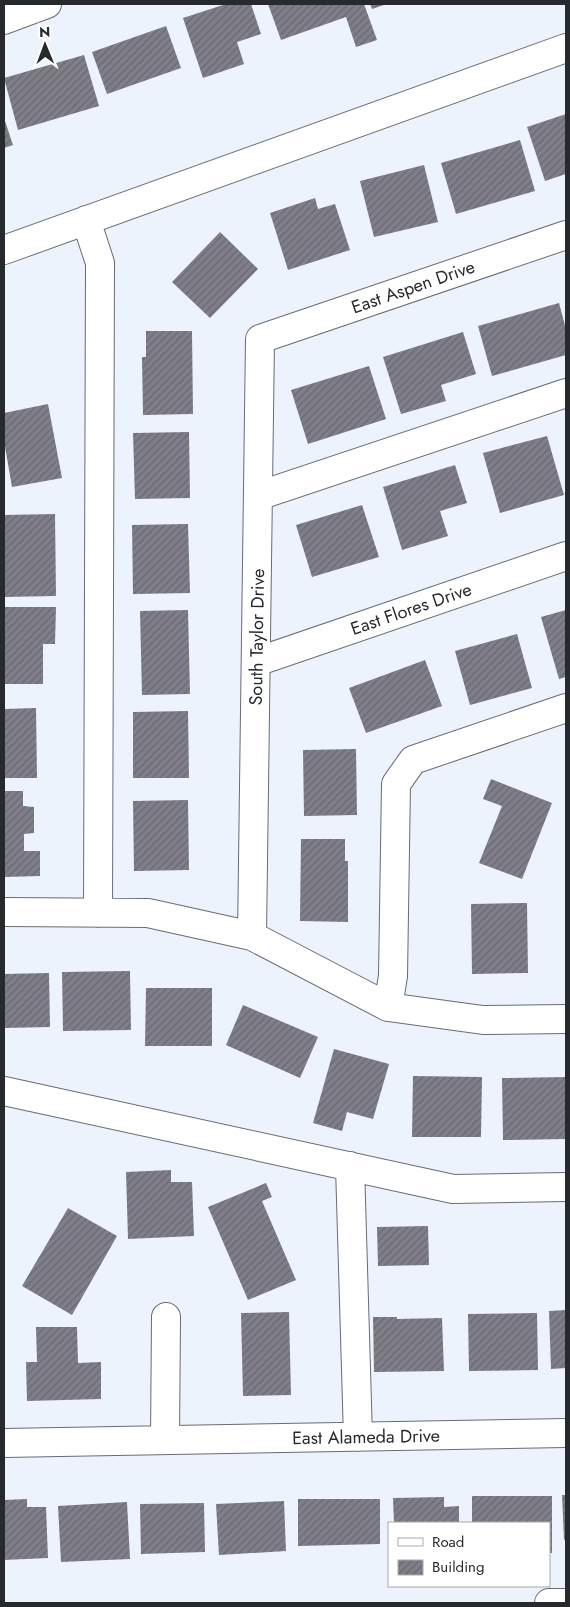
<svg xmlns="http://www.w3.org/2000/svg" width="570" height="1607" font-family="Jost,sans-serif">
<style>
.building{fill:url(#building-hatch)}
.lines{fill:none;stroke-linecap:round;stroke-linejoin:round}
.minor-casing{stroke:#676c75;stroke-width:30}
.minor{stroke:#fff;stroke-width:28}
.labels{text-anchor:middle;dominant-baseline:central;stroke-width:5;stroke-linejoin:round;paint-order:stroke}
.street-label{font-size:18px;fill:#272a2d;stroke:#fff}
</style>
<defs>
<pattern id="building-hatch" width="6" height="6" patternUnits="userSpaceOnUse" patternTransform="scale(1.25)"><rect width="6" height="6" fill="#807e88"/><path d="M-1 1l2-2M0 6l6-6M5 7l2-2" fill="none" stroke="#696770"/></pattern>
</defs>
<rect width="100%" height="100%" fill="#edf3fc"/>
<!-- building -->
<path class="building" d="M 226,4 L 251,4 L 261,34 L 237,42 L 244,64 L 203,78 L 183,18 Z
M 268,4 L 364,4 L 377,40 L 356,47 L 346,17 L 281,40 Z
M 370,4 L 387,4 L 372,9 Z
M 166,26 L 181,68 L 107,94 L 92,52 Z
M 84,55 L 99,106 L 18,130 L 4,78 Z
M 566,114 L 566,174 L 545,181 L 527,127 Z
M 4,118 L 13,145 L 4,148 Z
M 520,140 L 535,191 L 456,214 L 441,163 Z
M 424,165 L 438,222 L 374,237 L 360,181 Z
M 315,198 L 318,209 L 335,204 L 350,250 L 288,270 L 270,213 Z
M 220,232 L 258,269 L 210,318 L 172,282 Z
M 559,303 L 566,329 L 566,355 L 492,376 L 478,326 Z
M 146,331 L 192,331 L 193,414 L 143,415 L 142,357 L 146,357 Z
M 463,332 L 476,374 L 441,385 L 446,401 L 401,414 L 383,357 Z
M 369,366 L 386,419 L 308,444 L 291,390 Z
M 48,404 L 62,478 L 12,487 L 4,441 L 4,413 Z
M 189,432 L 190,498 L 135,499 L 133,433 Z
M 547,436 L 564,495 L 500,513 L 483,453 Z
M 455,465 L 467,503 L 440,511 L 448,536 L 402,550 L 383,487 Z
M 362,505 L 379,557 L 312,577 L 296,525 Z
M 55,514 L 56,596 L 4,597 L 4,515 Z
M 188,524 L 190,593 L 133,594 L 132,525 Z
M 4,607 L 56,607 L 55,644 L 43,644 L 43,684 L 4,684 Z
M 188,610 L 190,694 L 142,695 L 140,611 Z
M 566,610 L 566,677 L 559,679 L 541,617 Z
M 517,634 L 532,688 L 470,705 L 455,651 Z
M 425,660 L 442,706 L 366,733 L 349,688 Z
M 36,708 L 37,778 L 4,778 L 4,709 Z
M 188,711 L 189,778 L 133,778 L 133,712 Z
M 356,749 L 357,815 L 304,816 L 303,750 Z
M 491,779 L 552,803 L 522,879 L 479,863 L 502,806 L 483,799 Z
M 4,791 L 23,791 L 23,806 L 34,807 L 34,833 L 24,834 L 24,851 L 40,851 L 40,876 L 4,877 Z
M 188,800 L 189,870 L 134,871 L 133,801 Z
M 301,839 L 345,839 L 345,861 L 348,861 L 348,922 L 300,921 Z
M 527,903 L 528,973 L 472,974 L 471,904 Z
M 130,971 L 131,1030 L 63,1031 L 62,972 Z
M 49,973 L 50,1027 L 4,1028 L 4,974 Z
M 146,988 L 212,988 L 212,1046 L 145,1046 Z
M 243,1005 L 318,1037 L 300,1078 L 226,1045 Z
M 334,1049 L 389,1064 L 373,1119 L 347,1112 L 342,1131 L 313,1123 Z
M 413,1076 L 482,1077 L 481,1137 L 412,1137 Z
M 566,1077 L 566,1139 L 503,1140 L 502,1078 Z
M 171,1170 L 171,1182 L 192,1182 L 194,1236 L 128,1239 L 126,1172 Z
M 266,1183 L 272,1197 L 262,1201 L 296,1280 L 248,1300 L 208,1207 Z
M 68,1208 L 117,1236 L 72,1315 L 22,1286 Z
M 428,1226 L 429,1265 L 378,1266 L 377,1227 Z
M 566,1310 L 566,1368 L 551,1369 L 549,1311 Z
M 289,1312 L 291,1395 L 243,1396 L 241,1313 Z
M 537,1313 L 538,1370 L 469,1371 L 468,1314 Z
M 373,1317 L 397,1317 L 397,1319 L 442,1318 L 444,1371 L 374,1372 Z
M 36,1327 L 77,1327 L 78,1363 L 101,1362 L 101,1399 L 27,1401 L 26,1362 L 37,1362 Z
M 562,1495 L 566,1495 L 566,1540 L 564,1540 Z
M 472,1496 L 552,1496 L 552,1553 L 549,1553 L 549,1523 L 472,1523 Z
M 444,1497 L 444,1507 L 459,1506 L 459,1523 L 394,1523 L 393,1498 Z
M 27,1499 L 27,1507 L 46,1507 L 48,1558 L 4,1560 L 4,1500 Z
M 298,1499 L 380,1499 L 380,1544 L 298,1546 Z
M 284,1501 L 286,1551 L 219,1555 L 216,1504 Z
M 127,1502 L 130,1559 L 61,1562 L 58,1506 Z
M 204,1503 L 205,1552 L 141,1554 L 140,1504 Z"/>
<g class="lines">
<defs>
<path id="minor" d="M 4,20 L 47,4
M 86,220 L 100,263 L 98,913
M 4,250 L 566,48
M 258,496 L 566,393
M 256,662 L 566,556
M 4,912 L 148,913 L 252,936 L 388,1007 L 483,1020 L 566,1019
M 252,936 L 260,339 L 566,235
M 388,1007 L 393,976 L 396,784 L 413,760 L 566,708
M 4,1091 L 453,1189 L 566,1187
M 350,1166 L 358,1437
M 165,1440 L 166,1317
M 4,1443 L 566,1433
M 549,1603 L 566,1603"/>
</defs>
<!-- minor casing -->
<use href="#minor" class="minor-casing"/>
<!-- minor -->
<use href="#minor" class="minor"/>
</g>
<g class="labels">
<!-- street labels -->
<g class="street-label">
<text transform="translate(413 287) rotate(-19)">East Aspen Drive</text>
<text transform="translate(411 609) rotate(-19)">East Flores Drive</text>
<text transform="translate(257 637) rotate(-89)">South Taylor Drive</text>
<text transform="translate(366 1437) rotate(-1)">East Alameda Drive</text>
</g>
</g>
<!-- border -->
<rect width="570" height="1607" fill="none" stroke="#272a2d" stroke-width="10"/>
<!-- legend -->
<rect x="388" y="1522" width="162" height="65" fill="#ffffff" stroke="#a9aaab"/>
<rect x="398" y="1538" width="25" height="8" fill="#ffffff" stroke="#a9aaab"/>
<text x="432" y="1547" font-size="15" fill="#272a2d">Road</text>
<rect x="398" y="1560" width="25" height="15" fill="url(#building-hatch)" stroke="#a9aaab"/>
<text x="432" y="1572" font-size="15" fill="#272a2d">Building</text>
<!-- north arrow -->
<g transform="translate(45 45) rotate(359)" stroke="#ffffff" stroke-width="4" paint-order="stroke">
<path d="M0-4L9 19L0 12L-9 19Z" fill="#272a2d"/>
<text y="-8" font-size="14" font-weight="bold" text-anchor="middle" fill="#272a2d">N</text>
</g>
</svg>
